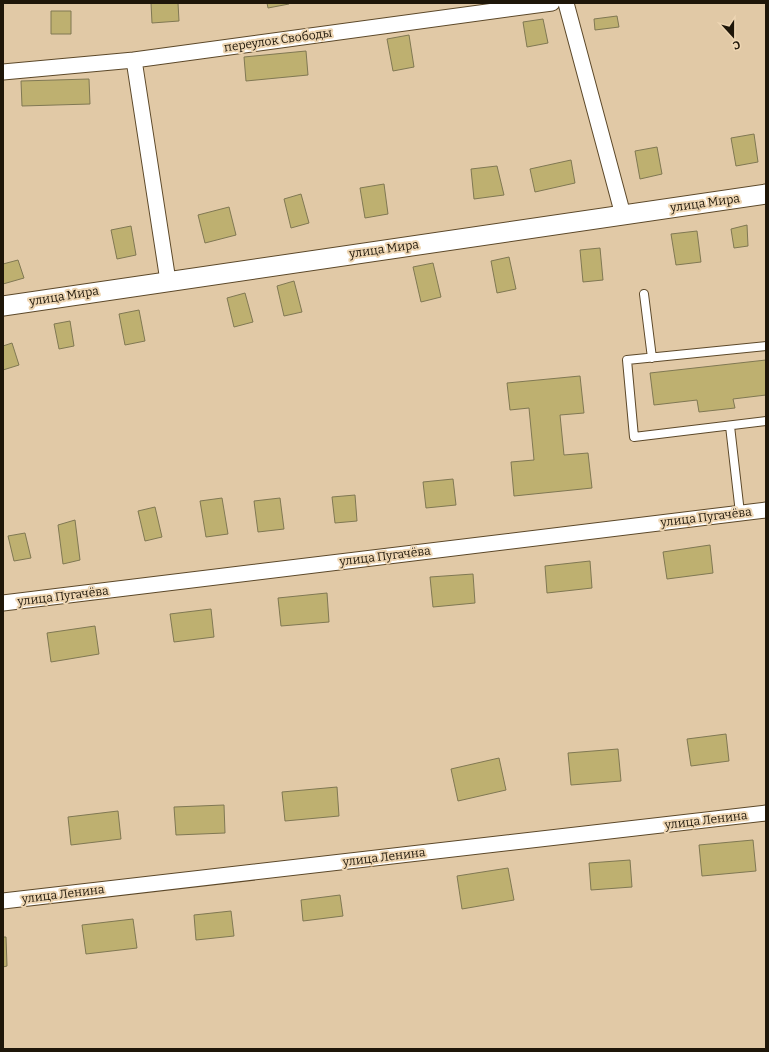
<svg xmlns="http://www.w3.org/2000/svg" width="769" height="1052" font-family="Bitter,serif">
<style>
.building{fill:#beb070;stroke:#807853}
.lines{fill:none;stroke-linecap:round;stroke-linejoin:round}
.service-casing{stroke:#5c4829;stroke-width:10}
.minor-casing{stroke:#5c4829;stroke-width:17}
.tertiary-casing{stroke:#5c4829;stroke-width:21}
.service{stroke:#fff;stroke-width:8}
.minor{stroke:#fff;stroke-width:15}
.tertiary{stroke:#fff;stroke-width:19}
.labels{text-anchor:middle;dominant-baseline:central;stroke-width:4;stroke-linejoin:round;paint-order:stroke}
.street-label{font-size:12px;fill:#1e1609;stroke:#eed6b3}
</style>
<rect width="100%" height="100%" fill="#e1c9a6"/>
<!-- building -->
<path class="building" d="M 151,3 L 178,3 L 179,21 L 152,23 Z
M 267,3 L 289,3 L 289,4 L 268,8 Z
M 51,11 L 71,11 L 71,34 L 51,34 Z
M 617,16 L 619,27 L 595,30 L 594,19 Z
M 543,19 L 548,43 L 527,47 L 523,22 Z
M 409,35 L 414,67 L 393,71 L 387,39 Z
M 306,51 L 308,75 L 246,81 L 244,57 Z
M 89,79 L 90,104 L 22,106 L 21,81 Z
M 754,134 L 758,162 L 736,166 L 731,138 Z
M 657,147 L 662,174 L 640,179 L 635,151 Z
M 571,160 L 575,183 L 535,192 L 530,169 Z
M 497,166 L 504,195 L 474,199 L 471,169 Z
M 384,184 L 388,214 L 365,218 L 360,188 Z
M 301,194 L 309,223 L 291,228 L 284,199 Z
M 229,207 L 236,235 L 205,243 L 198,215 Z
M 747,225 L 748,246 L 734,248 L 731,229 Z
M 131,226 L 136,255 L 117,259 L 111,230 Z
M 697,231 L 701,262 L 676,265 L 671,234 Z
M 600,248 L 603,280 L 583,282 L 580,250 Z
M 509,257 L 516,289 L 497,293 L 491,261 Z
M 18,260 L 24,278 L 3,284 L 3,264 Z
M 433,263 L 441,297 L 421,302 L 413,267 Z
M 294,281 L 302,312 L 284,316 L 277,286 Z
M 245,293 L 253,322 L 234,327 L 227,298 Z
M 139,310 L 145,341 L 125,345 L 119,314 Z
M 70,321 L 74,346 L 59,349 L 54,324 Z
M 12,343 L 19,365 L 3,370 L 3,346 Z
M 766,360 L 766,395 L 733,399 L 735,408 L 699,412 L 697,400 L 654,405 L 650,373 Z
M 580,376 L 584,413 L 560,415 L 564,455 L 588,453 L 592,488 L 514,496 L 511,462 L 534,460 L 529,408 L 510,410 L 507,383 Z
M 453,479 L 456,505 L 426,508 L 423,482 Z
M 355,495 L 357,521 L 335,523 L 332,497 Z
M 222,498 L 228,534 L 206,537 L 200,501 Z
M 280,498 L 284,529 L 258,532 L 254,501 Z
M 155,507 L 162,537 L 145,541 L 138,511 Z
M 75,520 L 80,560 L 63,564 L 58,525 Z
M 25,533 L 31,558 L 14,561 L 8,536 Z
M 710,545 L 713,573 L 667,579 L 663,552 Z
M 590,561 L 592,588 L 547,593 L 545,566 Z
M 473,574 L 475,603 L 433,607 L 430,577 Z
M 327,593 L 329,622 L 281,626 L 278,598 Z
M 211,609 L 214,637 L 174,642 L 170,614 Z
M 95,626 L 99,654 L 51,662 L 47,633 Z
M 726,734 L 729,761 L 691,766 L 687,739 Z
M 618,749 L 621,781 L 571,785 L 568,753 Z
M 499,758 L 506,790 L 458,801 L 451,769 Z
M 337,787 L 339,816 L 285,821 L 282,792 Z
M 224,805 L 225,833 L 176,835 L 174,807 Z
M 118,811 L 121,839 L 71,845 L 68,817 Z
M 753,840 L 756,871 L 702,876 L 699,845 Z
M 630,860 L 632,887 L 591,890 L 589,863 Z
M 508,868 L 514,900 L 462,909 L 457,876 Z
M 340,895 L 343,916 L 303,921 L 301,900 Z
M 231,911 L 234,936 L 196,940 L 194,915 Z
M 133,919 L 137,948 L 86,954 L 82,925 Z
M 3,937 L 6,937 L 7,966 L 3,967 Z"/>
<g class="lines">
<defs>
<path id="service" d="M 644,294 L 652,358
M 766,346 L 627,360 L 634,437 L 766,421
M 730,426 L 740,513"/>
<path id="minor" d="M 566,3 L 623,215
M 134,60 L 168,281
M 3,72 L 134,60 L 552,3
M 3,603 L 766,510
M 3,901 L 766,813"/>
<path id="tertiary" d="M 3,306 L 766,194"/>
</defs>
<!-- service casing -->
<use href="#service" class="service-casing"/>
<!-- minor casing -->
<use href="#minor" class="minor-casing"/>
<!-- tertiary casing -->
<use href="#tertiary" class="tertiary-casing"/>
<!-- service -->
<use href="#service" class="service"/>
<!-- minor -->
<use href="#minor" class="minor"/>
<!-- tertiary -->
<use href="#tertiary" class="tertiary"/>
</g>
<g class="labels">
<!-- street labels -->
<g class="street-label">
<text transform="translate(278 40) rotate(-8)">переулок Свободы</text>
<text transform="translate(705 203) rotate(-8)">улица Мира</text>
<text transform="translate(384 249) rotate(-8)">улица Мира</text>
<text transform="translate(64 296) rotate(-9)">улица Мира</text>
<text transform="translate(706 517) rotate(-7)">улица Пугачёва</text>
<text transform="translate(385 556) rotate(-7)">улица Пугачёва</text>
<text transform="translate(63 596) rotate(-7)">улица Пугачёва</text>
<text transform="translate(706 820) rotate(-7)">улица Ленина</text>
<text transform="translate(384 857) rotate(-7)">улица Ленина</text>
<text transform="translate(63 894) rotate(-7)">улица Ленина</text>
</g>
</g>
<!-- border -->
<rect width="769" height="1052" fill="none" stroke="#1e1609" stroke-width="8"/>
<!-- north arrow -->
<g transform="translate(733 36) rotate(159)" stroke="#eed6b3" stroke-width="3" paint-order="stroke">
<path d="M0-3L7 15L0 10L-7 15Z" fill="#1e1609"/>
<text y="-6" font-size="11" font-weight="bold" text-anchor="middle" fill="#1e1609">С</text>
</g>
</svg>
